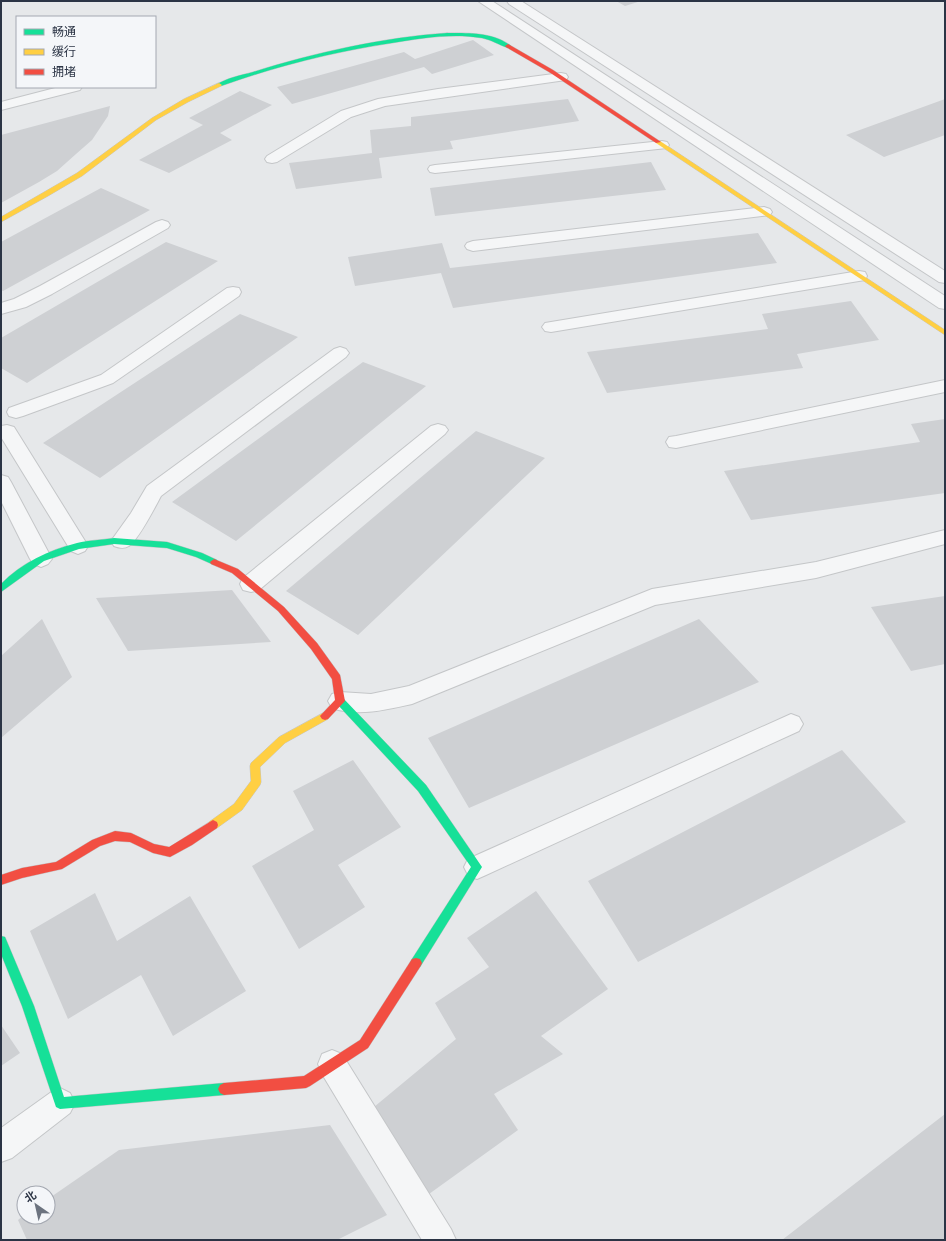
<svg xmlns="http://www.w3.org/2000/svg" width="946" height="1241" font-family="Figtree,'Noto Sans SC',sans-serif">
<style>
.building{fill:#ced0d3}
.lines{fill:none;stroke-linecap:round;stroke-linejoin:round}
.street-casing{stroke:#c4c6c8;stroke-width:2}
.fast-casing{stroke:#c4c6c8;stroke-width:1}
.slow-casing{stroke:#c4c6c8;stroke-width:1}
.jam-casing{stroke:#c4c6c8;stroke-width:1}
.street{fill:#f5f6f7;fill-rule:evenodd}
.fast{fill:#16e098;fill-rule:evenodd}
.slow{fill:#ffcf43;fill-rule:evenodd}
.jam{fill:#f24e42;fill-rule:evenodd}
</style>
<rect width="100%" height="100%" fill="#e6e8ea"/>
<!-- building -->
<path class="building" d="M 616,1 L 641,1 L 625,6 Z
M 473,40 L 494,55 L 432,74 L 424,67 L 292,104 L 277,87 L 404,52 L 415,59 Z
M 240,91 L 272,105 L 220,133 L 232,140 L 169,173 L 139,160 L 203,125 L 189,118 Z
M 568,99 L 579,121 L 450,141 L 453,149 L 379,158 L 382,178 L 296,189 L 289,163 L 372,153 L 370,130 L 411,126 L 411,117 Z
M 945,99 L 945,135 L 884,157 L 846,135 Z
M 110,106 L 108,116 L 92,140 L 76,154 L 57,171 L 39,182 L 1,203 L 1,135 Z
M 651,162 L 666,190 L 435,216 L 430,188 Z
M 101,188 L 150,210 L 3,291 L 1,290 L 1,242 Z
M 758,233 L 777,263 L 453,308 L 441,273 L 355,286 L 348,257 L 442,243 L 450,268 Z
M 166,242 L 218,261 L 27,383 L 1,368 L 1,338 Z
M 851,301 L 879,340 L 797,354 L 803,368 L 607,393 L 587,352 L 768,329 L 762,314 Z
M 240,314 L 298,337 L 100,478 L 43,443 Z
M 363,362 L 426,386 L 236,541 L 172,502 Z
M 945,419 L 945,493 L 751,520 L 724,471 L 920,442 L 911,424 Z
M 476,431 L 545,458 L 358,635 L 286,591 Z
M 232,590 L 271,642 L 128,651 L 96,598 Z
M 945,596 L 945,664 L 911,671 L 871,607 Z
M 42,619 L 72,677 L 1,738 L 1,656 Z
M 699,619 L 759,682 L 469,808 L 428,738 Z
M 842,750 L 906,822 L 638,962 L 588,881 Z
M 353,760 L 401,827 L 338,865 L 365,907 L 299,949 L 252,866 L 314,830 L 293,791 Z
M 536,891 L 608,989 L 541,1036 L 563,1054 L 494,1094 L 518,1130 L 429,1194 L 374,1107 L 456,1039 L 435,1003 L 489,967 L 467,938 Z
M 95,893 L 117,941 L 190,896 L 246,991 L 173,1036 L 141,975 L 68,1019 L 30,931 Z
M 1,1025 L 20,1053 L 1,1066 Z
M 945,1114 L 945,1240 L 782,1240 Z
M 330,1125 L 387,1215 L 337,1240 L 27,1240 L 18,1220 L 24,1215 L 24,1217 L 48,1217 L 48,1199 L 119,1150 Z"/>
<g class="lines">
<defs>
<path id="street" d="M 478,1 L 492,1 L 945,296 L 945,309 L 939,308 Z
M 507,1 L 521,1 L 945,271 L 945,283 L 939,282 L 509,4 Z
M 561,73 L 566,74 L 568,77 L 566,80 L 385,106 L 351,117 L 277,162 L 272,163 L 267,162 L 265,159 L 267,156 L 341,111 L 378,99 L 438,89 Z
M 59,87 L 82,87 L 80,90 L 1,110 L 1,102 Z
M 662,141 L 667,142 L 669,145 L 667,148 L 435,173 L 430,172 L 428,169 L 430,166 L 435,165 Z
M 764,207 L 770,209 L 772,212 L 770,215 L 473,251 L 467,249 L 465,246 L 467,243 L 473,241 Z
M 162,220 L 168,222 L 170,225 L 168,228 L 52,294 L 26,307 L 1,314 L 1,303 L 14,299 L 40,286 L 156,222 Z
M 859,271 L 865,272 L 867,276 L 865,280 L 551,332 L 545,331 L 542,327 L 545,323 L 551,322 Z
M 233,287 L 239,288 L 241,292 L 239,296 L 113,383 L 23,416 L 16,418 L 9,416 L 7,412 L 9,408 L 101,375 L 227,288 Z
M 340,347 L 346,349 L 349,353 L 346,357 L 161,496 C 154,509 140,537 129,546 C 124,549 119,548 114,546 L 111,541 L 131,513 L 147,486 L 334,349 Z
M 945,380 L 945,392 L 676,448 L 669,447 L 666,442 L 669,437 L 676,436 Z
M 438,424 L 445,426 L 448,430 L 445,434 L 259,590 L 251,592 L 243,590 L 240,584 L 243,578 L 431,426 Z
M 7,425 L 14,427 L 85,541 L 88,546 L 85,551 L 78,554 L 71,551 L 1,437 L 1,426 Z
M 1,475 L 8,477 L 11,482 L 52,559 L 48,564 L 41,567 L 34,564 L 30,559 L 1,501 Z
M 945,530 L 945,544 L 816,578 L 655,605 L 412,704 C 385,710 358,717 332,708 L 328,701 L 332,694 L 340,692 L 371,694 L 409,686 L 652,589 L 816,562 Z
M 791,714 L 799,717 L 803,724 L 799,731 L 486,875 L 477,879 L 468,875 L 464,867 L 468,859 Z
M 332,1050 L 342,1054 L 451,1229 L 456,1240 L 422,1240 L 322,1074 L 318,1064 L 322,1054 Z
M 60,1088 L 70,1093 L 75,1103 L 70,1113 L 12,1158 L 1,1162 L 1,1128 L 50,1093 Z"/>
<path id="fast" d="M 447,33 C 467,33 494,32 511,46 L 508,48 C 499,45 492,40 482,38 C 452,33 422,38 392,43 C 333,52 277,66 221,86 L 216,85 C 226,78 242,75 253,72 C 313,53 385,37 447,33 Z
M 114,538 L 167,542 L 202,553 L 217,560 L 218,562 L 214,565 L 196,557 L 167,548 L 114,544 L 79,549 L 44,561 L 1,592 L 1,584 C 21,563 49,550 77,543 C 89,540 102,540 114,538 Z
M 340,697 L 343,698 L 426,785 L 482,867 L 420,967 L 416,968 L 412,967 L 410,963 L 412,959 L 471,867 L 418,791 L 337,704 L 335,701 L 337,698 Z
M 1,936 L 5,937 L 34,1006 L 64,1097 L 224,1083 L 228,1085 L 230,1089 L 228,1093 L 224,1095 L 60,1109 L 56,1107 L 22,1006 L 1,954 Z"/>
<path id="slow" d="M 219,83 L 222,85 L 221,86 L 188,102 L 156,120 L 82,176 L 48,196 L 1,222 L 1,217 L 77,173 L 152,118 L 184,99 Z
M 656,141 L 660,141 L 945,330 L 945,335 L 656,143 Z
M 325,712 L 328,713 L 330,716 L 328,719 L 285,743 L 260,767 L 261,782 L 260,785 L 242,810 L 217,828 L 213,830 L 209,828 L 208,825 L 209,822 L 234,804 L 251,781 L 250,766 L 251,763 L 279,737 Z"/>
<path id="jam" d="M 508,44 L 553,70 L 661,142 L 656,143 L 549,72 L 506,47 L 505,46 Z
M 214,559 L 238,569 L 284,607 L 317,643 L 340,675 L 345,701 L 328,719 L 325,720 L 322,719 L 320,716 L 335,700 L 332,679 L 311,649 L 278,611 L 232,573 L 211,564 L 210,562 Z
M 213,820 L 217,822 L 218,825 L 217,828 L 192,845 L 170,857 L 153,853 L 130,842 L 115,841 L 100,846 L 62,869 L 22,878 L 1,885 L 1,875 L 22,868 L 56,862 L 92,840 L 115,831 L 131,833 L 154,844 L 169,847 Z
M 416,958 L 420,959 L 422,963 L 420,967 L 368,1048 L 310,1086 L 306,1088 L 224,1095 L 220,1093 L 218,1089 L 220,1085 L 224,1083 L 304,1076 L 360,1040 L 412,959 Z"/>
</defs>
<!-- street casing -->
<use href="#street" class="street-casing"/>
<!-- fast casing -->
<use href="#fast" class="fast-casing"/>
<!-- slow casing -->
<use href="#slow" class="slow-casing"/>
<!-- jam casing -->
<use href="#jam" class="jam-casing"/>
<!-- street -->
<use href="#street" class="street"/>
<!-- fast -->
<use href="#fast" class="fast"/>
<!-- slow -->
<use href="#slow" class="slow"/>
<!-- jam -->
<use href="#jam" class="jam"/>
</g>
<!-- border -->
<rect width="946" height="1241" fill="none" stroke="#2b3445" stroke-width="4"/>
<!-- legend -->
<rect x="16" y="16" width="140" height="72" fill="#f4f6f9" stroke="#a4a8b1"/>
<rect x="24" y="29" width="20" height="6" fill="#16e098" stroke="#a4a8b1"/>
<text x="52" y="36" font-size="12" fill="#2b3445">畅通</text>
<rect x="24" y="49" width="20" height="6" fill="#ffcf43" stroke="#a4a8b1"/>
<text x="52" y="56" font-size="12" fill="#2b3445">缓行</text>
<rect x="24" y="69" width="20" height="6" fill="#f24e42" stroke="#a4a8b1"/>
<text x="52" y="76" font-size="12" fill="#2b3445">拥堵</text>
<!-- north arrow -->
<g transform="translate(36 1205) rotate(326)"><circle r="19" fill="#f4f6f9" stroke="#a4a8b1"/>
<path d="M0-3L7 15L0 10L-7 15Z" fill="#6c737f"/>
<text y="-6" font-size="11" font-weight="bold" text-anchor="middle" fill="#2b3445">北</text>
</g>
</svg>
